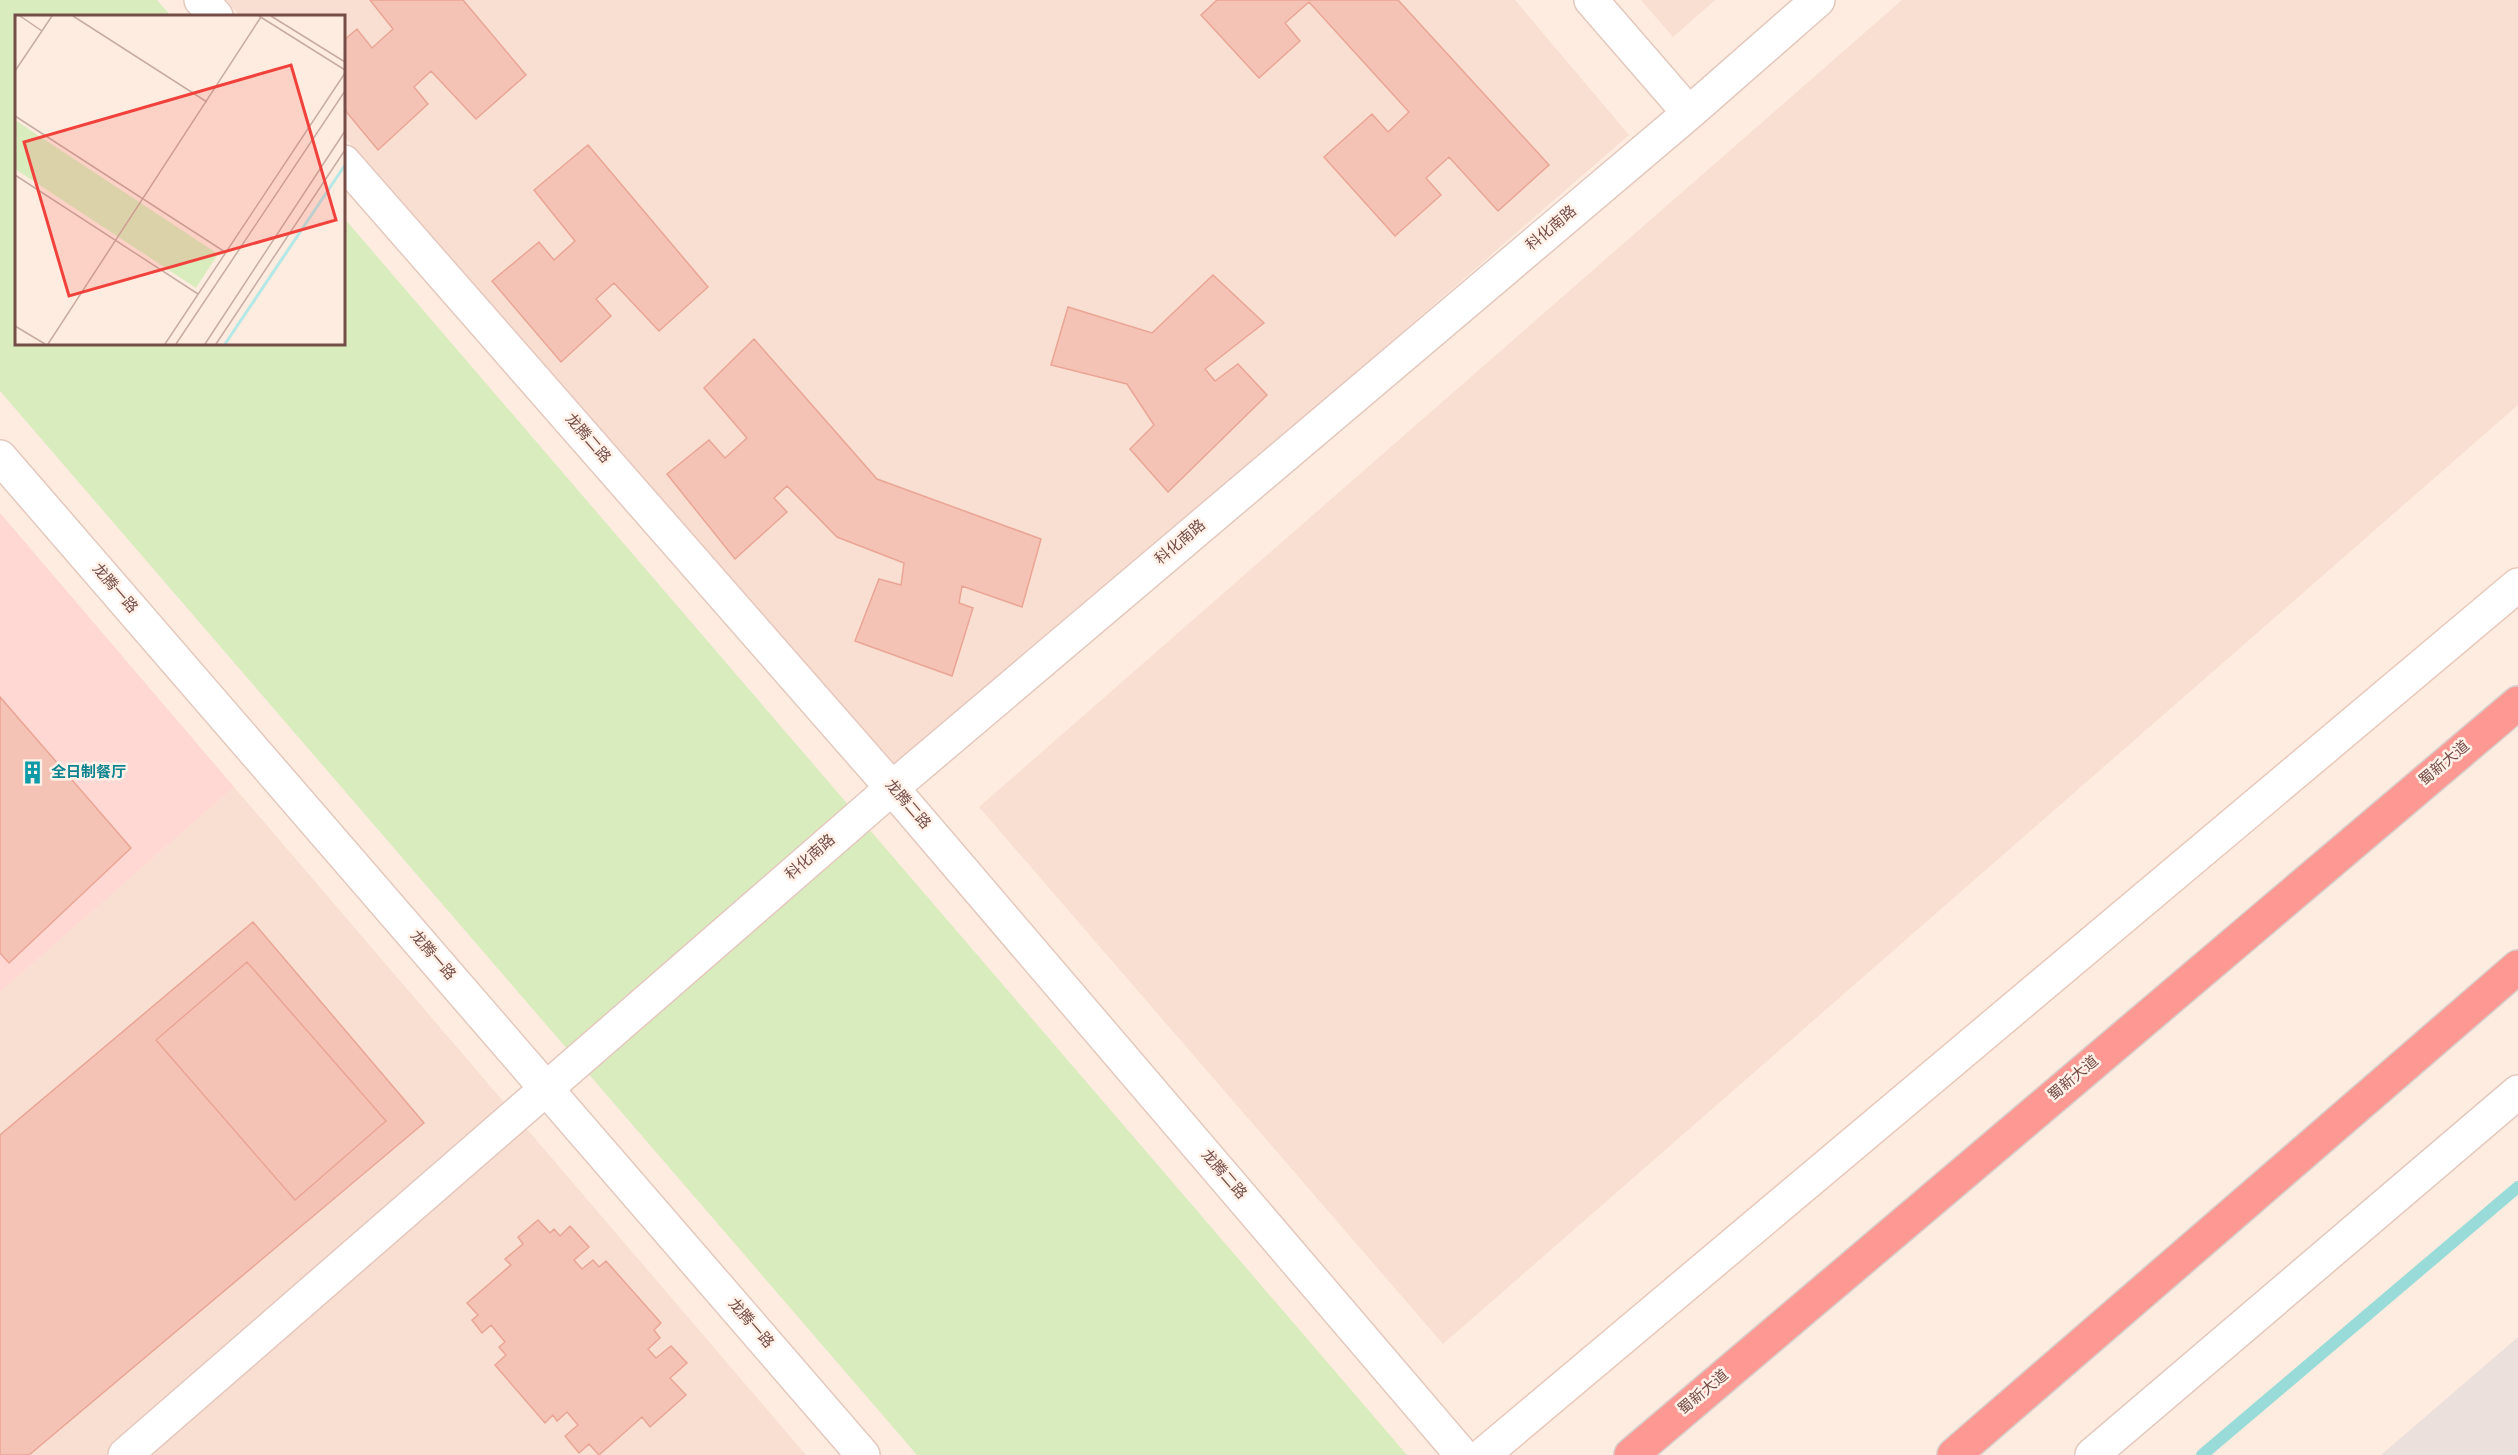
<svg xmlns="http://www.w3.org/2000/svg" width="2518" height="1455" font-family="Overpass,'Noto Sans SC',sans-serif">
<style>
.residential{fill:#f8dfd1}
.commercial{fill:#ffd7d3}
.industrial{fill:#ece0dc}
.green{fill:#d9ecbe}
.lines{fill:none;stroke-linecap:round;stroke-linejoin:round}
.stream{stroke:#99dbd8;stroke-width:12}
.building{fill:#f5c3b6;stroke:#e9a595;stroke-width:1.5}
.street-casing{stroke:#e4c8be;stroke-width:36}
.secondary-casing{stroke:#eac8bb;stroke-width:36}
.highway-casing{stroke:#d9cdcb;stroke-width:36}
.street{stroke:#fff;stroke-width:33}
.secondary{stroke:#fff;stroke-width:33}
.highway{stroke:#fd9992;stroke-width:33}
.labels{text-anchor:middle;dominant-baseline:central;stroke-width:5;stroke-linejoin:round;paint-order:stroke}
.street-label{font-size:15px;fill:#764d46;stroke:#fff1e8}
.culture-label{font-size:15px;font-weight:bold;fill:#0d838f;stroke:#fff1e8;text-anchor:start}
.inset-river{fill:none;stroke:#b4e8e6;stroke-width:3}
.inset-road{fill:none;stroke:#c8aca2;stroke-width:1.5}
.view{fill:#f1413c;fill-opacity:0.15;stroke:#f1413c;stroke-width:3}
.inset-edge{fill:none;stroke:#764d46;stroke-width:3}
</style>
<rect width="100%" height="100%" fill="#feece0"/>
<!-- residential -->
<path class="residential" d="M 226,0 L 1515,0 L 1629,135 L 894,774 L 344,136 L 344,16 L 240,16 Z
M 1641,0 L 1715,0 L 1673,37 Z
M 1902,0 L 2518,0 L 2518,405 L 1443,1344 L 979,807 Z
M 234,787 L 806,1455 L 0,1455 L 0,992 Z"/>
<!-- commercial -->
<path class="commercial" d="M 0,513 L 234,787 L 0,992 Z"/>
<!-- industrial -->
<path class="industrial" d="M 2518,1337 L 2518,1455 L 2381,1455 Z"/>
<!-- green -->
<path class="green" d="M 0,0 L 157,0 L 171,16 L 16,16 L 16,344 L 344,344 L 344,218 L 1407,1455 L 917,1455 L 0,391 Z"/>
<g class="lines">
<!-- stream -->
<path class="stream" d="M 2202,1455 L 2518,1187"/>
</g>
<!-- building -->
<path class="building" d="M 370,0 L 463,0 L 526,75 L 476,119 L 431,71 L 414,87 L 428,104 L 378,150 L 344,109 L 344,40 L 357,29 L 372,48 L 393,29 Z
M 1217,0 L 1398,0 L 1549,165 L 1498,211 L 1449,157 L 1426,178 L 1441,195 L 1395,236 L 1324,157 L 1372,114 L 1388,132 L 1409,112 L 1309,2 L 1285,23 L 1300,41 L 1259,78 L 1201,15 Z
M 588,145 L 708,287 L 659,331 L 614,283 L 596,299 L 611,316 L 561,362 L 492,281 L 539,242 L 554,260 L 575,241 L 534,190 Z
M 1213,275 L 1264,323 L 1205,369 L 1215,381 L 1238,364 L 1267,395 L 1168,492 L 1130,449 L 1154,425 L 1127,384 L 1051,365 L 1068,307 L 1152,333 Z
M 754,339 L 877,479 L 1041,539 L 1022,607 L 962,586 L 959,603 L 973,608 L 952,676 L 855,641 L 879,579 L 901,585 L 904,563 L 837,537 L 787,486 L 774,498 L 787,512 L 735,559 L 667,474 L 709,440 L 725,458 L 747,438 L 704,388 Z
M 0,697 L 131,848 L 9,963 L 0,953 Z
M 253,922 L 424,1123 L 29,1455 L 0,1455 L 0,1135 Z
M 247,962 L 386,1121 L 295,1200 L 156,1040 Z
M 538,1220 L 550,1233 L 554,1229 L 560,1236 L 570,1226 L 589,1247 L 574,1260 L 582,1269 L 593,1260 L 599,1267 L 606,1261 L 661,1323 L 654,1330 L 660,1338 L 648,1349 L 656,1358 L 671,1346 L 687,1363 L 670,1378 L 686,1395 L 650,1427 L 642,1417 L 599,1455 L 589,1444 L 579,1453 L 565,1436 L 578,1425 L 567,1412 L 557,1421 L 553,1415 L 545,1423 L 495,1365 L 506,1355 L 499,1347 L 505,1342 L 491,1325 L 482,1333 L 472,1320 L 478,1315 L 467,1303 L 511,1265 L 505,1259 L 523,1244 L 518,1237 Z"/>
<g class="lines">
<defs>
<path id="street" d="M 201,0 L 216,16
M 1591,0 L 1689,113
M 344,162 L 892,788 L 1462,1455
M 0,457 L 863,1455
M 125,1455 L 892,788 L 1689,113 L 1818,0
M 2092,1455 L 2518,1092"/>
<path id="secondary" d="M 1483,1455 L 2518,585"/>
<path id="highway" d="M 1631,1455 L 2518,703
M 1954,1455 L 2518,967"/>
</defs>
<!-- street casing -->
<use href="#street" class="street-casing"/>
<!-- secondary casing -->
<use href="#secondary" class="secondary-casing"/>
<!-- highway casing -->
<use href="#highway" class="highway-casing"/>
<!-- street -->
<use href="#street" class="street"/>
<!-- secondary -->
<use href="#secondary" class="secondary"/>
<!-- highway -->
<use href="#highway" class="highway"/>
</g>
<!-- icons -->
<defs>
<symbol id="building-bare" viewBox="-9 -9 18 18"><path d="M-4-6H4V6H1V3H-1V6H-4ZM-2.5-4.3h1.7v1.8h-1.7ZM.8-4.3h1.7v1.8H.8ZM-2.5-1h1.7V.8h-1.7ZM.8-1h1.7V.8H.8Z" fill="#0f9aa8" stroke="#fff1e8" stroke-width="2.5" paint-order="stroke"/></symbol>
</defs>
<g fill-rule="evenodd">
<use href="#building-bare" x="16" y="756" width="33" height="33"/>
</g>
<g class="labels">
<!-- street labels -->
<g class="street-label">
<text transform="translate(1552 229) rotate(-40)">科化南路</text>
<text transform="translate(587 439) rotate(49)">龙腾二路</text>
<text transform="translate(1181 543) rotate(-40)">科化南路</text>
<text transform="translate(114 589) rotate(49)">龙腾一路</text>
<text transform="translate(2445 764) rotate(-40)">蜀新大道</text>
<text transform="translate(907 805) rotate(49)">龙腾二路</text>
<text transform="translate(811 858) rotate(-41)">科化南路</text>
<text transform="translate(432 956) rotate(49)">龙腾一路</text>
<text transform="translate(2074 1079) rotate(-40)">蜀新大道</text>
<text transform="translate(1223 1175) rotate(49)">龙腾二路</text>
<text transform="translate(750 1324) rotate(49)">龙腾一路</text>
<text transform="translate(1704 1393) rotate(-40)">蜀新大道</text>
</g>
<!-- culture labels -->
<g class="culture-label">
<text x="51" y="773">全日制餐厅</text>
</g>
</g>
<!-- overview -->
<g transform="translate(15 15)">
<rect width="330" height="330" fill="#feece0"/>
<path d="M 0,105 L 203,239 L 181,273 L 0,154 Z" fill="#d9ecbe"/>
<path class="inset-river" d="M 210,329 L 330,150"/>
<path class="inset-road" d="M 5,1 L 27,16M 58,1 L 192,87M 244,1 L 330,55M 256,1 L 330,47M 0,56 L 37,1M 0,101 L 210,237M 0,160 L 183,279M 0,311 L 30,329M 33,329 L 246,2M 150,329 L 330,58M 161,329 L 330,76M 190,329 L 330,116M 201,329 L 330,135"/>
<path class="view" d="M 276,50 L 321,205 L 54,281 L 9,127 Z"/>
<rect width="330" height="330" class="inset-edge"/>
</g>
</svg>
